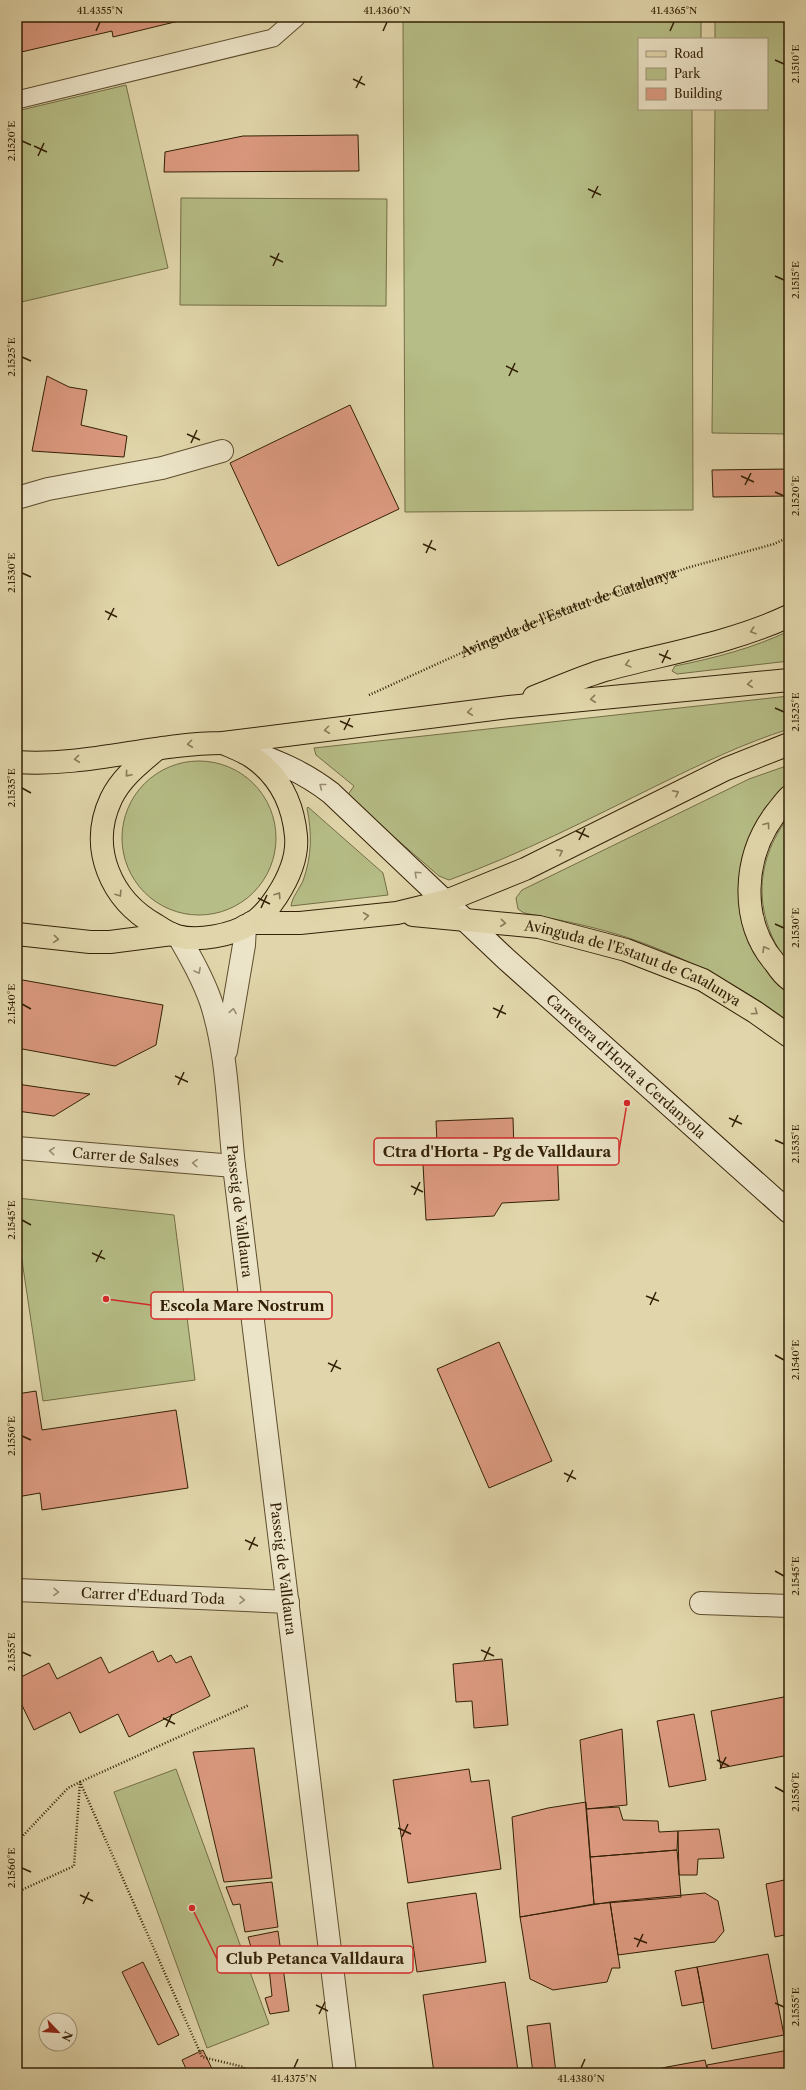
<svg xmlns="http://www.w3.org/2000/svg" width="806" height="2090" font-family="'Libre Caslon Text',serif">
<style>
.green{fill:#b6bd86;stroke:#746e46}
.building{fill:#dc9a80;stroke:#332005}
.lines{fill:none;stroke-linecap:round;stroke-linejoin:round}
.lane-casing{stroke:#5e4e2e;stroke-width:19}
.street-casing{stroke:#5e4e2e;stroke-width:24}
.secondary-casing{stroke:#332005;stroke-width:24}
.primary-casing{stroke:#332005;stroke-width:24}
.path{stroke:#332005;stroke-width:2.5;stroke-dasharray:1 2;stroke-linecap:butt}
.lane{stroke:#ece4c8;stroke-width:17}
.street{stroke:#ece4c8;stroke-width:22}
.secondary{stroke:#ece4c8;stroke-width:22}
.primary{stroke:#e1d6ab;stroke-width:22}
.oneway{stroke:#8a7b58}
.oneway2{stroke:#998c70}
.ticks{fill:none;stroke:#332005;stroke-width:1.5}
.labels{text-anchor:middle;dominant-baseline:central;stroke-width:4;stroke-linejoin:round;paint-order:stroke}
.street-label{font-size:14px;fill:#332005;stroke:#ece4c8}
.leader{fill:none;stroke:#d62828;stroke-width:1.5}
.callout-dot{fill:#d62828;stroke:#ece4c8;stroke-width:1.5}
.callout{fill:#ece4c8;stroke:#d62828;stroke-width:1.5}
.callout-label{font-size:15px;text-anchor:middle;font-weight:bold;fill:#332005}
.neatline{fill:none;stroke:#332005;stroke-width:1.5}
.ticks-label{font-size:10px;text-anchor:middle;fill:#332005}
</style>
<rect width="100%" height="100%" fill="#e1d6ab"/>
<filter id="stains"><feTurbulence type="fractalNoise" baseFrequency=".005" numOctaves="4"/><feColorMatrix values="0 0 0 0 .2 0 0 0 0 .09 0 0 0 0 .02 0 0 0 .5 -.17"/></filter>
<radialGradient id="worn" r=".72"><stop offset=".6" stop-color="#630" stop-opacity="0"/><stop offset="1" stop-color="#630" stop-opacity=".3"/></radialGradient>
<!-- green -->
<path class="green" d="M 403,17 L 701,17 L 701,39 L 639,39 L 639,109 L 692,109 L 693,510 L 405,512 Z
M 715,17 L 789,17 L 789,434 L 712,433 L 715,109 L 767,109 L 767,39 L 715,39 Z
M 126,85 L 168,268 L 17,303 L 17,111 Z
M 181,198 L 387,199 L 386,306 L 180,305 Z
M 789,631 L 789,661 L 677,674 L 672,671 L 675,666 C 715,658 753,648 789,631 Z
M 789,696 L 789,729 C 744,743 701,764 658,785 C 589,819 521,854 449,880 L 439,876 L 347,796 L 354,786 L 316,755 L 314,748 Z
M122 838a77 77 0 1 1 154 0a77 77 0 1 1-154 0Z
M 789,765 L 789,786 L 768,808 L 753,946 C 762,964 773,982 789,995 L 789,1022 C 743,986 673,951 616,934 C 586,925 555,919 524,913 L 518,909 L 516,898 L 522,890 L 749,779 Z
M 308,807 L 383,873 L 388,895 L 291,906 C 292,898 299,889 303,881 C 312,856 312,833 307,808 Z
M 789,816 L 789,966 C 754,917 752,865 789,816 Z
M 17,1198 L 174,1215 L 195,1380 L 43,1401 L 17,1227 Z
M 17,1335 L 22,1370 L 17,1371 Z
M 176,1769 L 269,2024 L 207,2048 L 114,1792 Z"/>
<!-- building -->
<path class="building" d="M 17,17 L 187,17 L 187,19 L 113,37 L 112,31 L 17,53 Z
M 358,135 L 359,171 L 164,172 L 165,152 L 243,136 Z
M 47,376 L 69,387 L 87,390 L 81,425 L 127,436 L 124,457 L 32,451 Z
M 350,405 L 399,509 L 278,566 L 230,463 Z
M 789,469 L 789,496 L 713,497 L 712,470 Z
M 17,979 L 163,1005 L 156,1045 L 115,1066 L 17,1048 Z
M 17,1084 L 58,1090 L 90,1094 L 54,1116 L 17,1111 Z
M 513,1118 L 514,1150 L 557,1147 L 559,1200 L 502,1203 L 494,1216 L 426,1220 L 423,1164 L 438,1163 L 436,1121 Z
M 499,1342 L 552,1461 L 489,1488 L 437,1369 Z
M 36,1391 L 42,1430 L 176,1410 L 188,1488 L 42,1510 L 40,1493 L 17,1497 L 17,1394 Z
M 153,1651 L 158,1662 L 171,1655 L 176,1663 L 191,1656 L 210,1696 L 129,1737 L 118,1714 L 80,1733 L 70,1712 L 34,1730 L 17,1695 L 17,1679 L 49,1663 L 57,1679 L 101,1657 L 109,1673 Z
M 502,1659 L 508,1725 L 474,1728 L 472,1701 L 456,1702 L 453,1664 Z
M 789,1696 L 789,1755 L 721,1768 L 711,1711 Z
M 694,1714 L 706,1780 L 669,1787 L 657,1721 Z
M 622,1729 L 627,1805 L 586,1809 L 580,1740 Z
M 254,1748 L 272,1878 L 224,1882 L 193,1752 Z
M 469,1769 L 471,1782 L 489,1780 L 501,1869 L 408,1883 L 393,1780 Z
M 586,1802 L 594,1904 L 520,1917 L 512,1817 L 548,1808 Z
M 619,1807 L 623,1820 L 658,1821 L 659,1832 L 678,1831 L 677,1850 L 590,1857 L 586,1809 Z
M 719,1829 L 724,1858 L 698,1859 L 697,1875 L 679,1875 L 678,1831 Z
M 677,1850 L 681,1897 L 594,1904 L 590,1857 Z
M 789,1879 L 789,1934 L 775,1937 L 766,1884 Z
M 272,1882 L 278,1927 L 245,1932 L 240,1904 L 233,1905 L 226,1887 Z
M 476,1893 L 486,1962 L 417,1972 L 407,1903 Z
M 705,1893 L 718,1901 L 724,1931 L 715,1942 L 618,1955 L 610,1902 Z
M 610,1902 L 620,1968 L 612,1968 L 607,1982 L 553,1990 L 530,1979 L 520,1917 Z
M 278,1931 L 289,2011 L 270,2014 L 265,1998 L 272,1996 L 269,1968 L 257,1967 L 248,1937 Z
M 768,1954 L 784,2035 L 712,2049 L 697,1967 Z
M 143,1962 L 179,2035 L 158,2045 L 122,1972 Z
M 697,1967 L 704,2002 L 682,2006 L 675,1971 Z
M 505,1982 L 518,2071 L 502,2073 L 434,2073 L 423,1995 Z
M 550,2023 L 556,2073 L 533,2073 L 527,2026 Z
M 203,2050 L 214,2073 L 188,2073 L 182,2060 Z
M 789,2050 L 789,2073 L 708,2073 L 707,2065 Z
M 705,2060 L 708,2073 L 668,2073 L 667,2067 Z
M 667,2067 L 668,2073 L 645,2073 L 645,2072 Z"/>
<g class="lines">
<defs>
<path id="lane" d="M 17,100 L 273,38 L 297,17"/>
<g id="street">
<path d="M 17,498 L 48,489 L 162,468 L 222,451"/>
<path id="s2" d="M 179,937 C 191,958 203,979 211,1002 C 228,1055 228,1112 234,1166 L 345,2073"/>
<path d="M 226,1051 L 244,945 L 245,926"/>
<path id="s3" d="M 17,1148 L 234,1166"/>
<path id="s4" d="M 17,1590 L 288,1602"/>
<path d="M 701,1603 L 789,1606"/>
</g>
<g id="secondary">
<path id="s5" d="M 243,749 C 275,760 304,772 331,793 L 506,959 L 789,1212"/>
</g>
<g id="primary">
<path d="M 534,697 C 558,688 581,677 605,670 C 667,653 731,643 789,616"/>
<path d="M 157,749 C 139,764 121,778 111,799 C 88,848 111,900 156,925 C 162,929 169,934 177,936 C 198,942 232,935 250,924 C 261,918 270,907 277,896 C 288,879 298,857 296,836 C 293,804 280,776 252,757 C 243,751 232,747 223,743"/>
<path d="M 17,762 C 86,767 154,743 223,743 L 509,707 L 789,680"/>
<path d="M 789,797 C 784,802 780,808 775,814 C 743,857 739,921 775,963 C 779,969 783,975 789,979"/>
<path id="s6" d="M 413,915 L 539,927 L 626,950 L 703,980 L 755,1012 L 789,1036"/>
<path d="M 251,923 L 300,923 L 397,913 L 446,901 L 525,869 L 726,769 L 789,744"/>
<path d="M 17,934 L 90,942 L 110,942 L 172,934"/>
</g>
</defs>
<!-- lane casing -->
<use href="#lane" class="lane-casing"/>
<!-- street casing -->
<use href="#street" class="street-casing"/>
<!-- secondary casing -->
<use href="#secondary" class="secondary-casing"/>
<!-- primary casing -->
<use href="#primary" class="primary-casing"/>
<!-- path -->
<g class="path">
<path id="s1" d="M 369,695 L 459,654 L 567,609 L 690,567 L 774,544 L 789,537"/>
<path d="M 17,1842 L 68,1788 L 80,1782 L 202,2057 L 244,2067 L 245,2073"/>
<path d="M 17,1892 L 74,1866 L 80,1782 L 249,1705"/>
<path d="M 310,2072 L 316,2070"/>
</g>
<!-- lane -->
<use href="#lane" class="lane"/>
<!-- street -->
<use href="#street" class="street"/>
<!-- secondary -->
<use href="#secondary" class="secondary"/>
<!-- primary -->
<use href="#primary" class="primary"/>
</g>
<!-- one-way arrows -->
<defs><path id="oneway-chevron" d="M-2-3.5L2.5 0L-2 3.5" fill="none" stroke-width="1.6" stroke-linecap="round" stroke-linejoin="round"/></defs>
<g class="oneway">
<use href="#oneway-chevron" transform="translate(753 631) rotate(161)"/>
<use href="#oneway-chevron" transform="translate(628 664) rotate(165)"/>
<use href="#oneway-chevron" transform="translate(750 684) rotate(174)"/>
<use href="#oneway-chevron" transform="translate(593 699) rotate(174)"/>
<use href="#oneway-chevron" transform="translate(470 712) rotate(173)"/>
<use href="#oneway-chevron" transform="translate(327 730) rotate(173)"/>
<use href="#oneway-chevron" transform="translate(190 744) rotate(173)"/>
<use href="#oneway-chevron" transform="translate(77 759) rotate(174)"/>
<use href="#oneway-chevron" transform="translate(128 774) rotate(131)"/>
<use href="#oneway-chevron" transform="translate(676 793) rotate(-27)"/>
<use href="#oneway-chevron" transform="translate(767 825) rotate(-54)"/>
<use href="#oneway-chevron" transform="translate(560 852) rotate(-27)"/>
<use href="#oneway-chevron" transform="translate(119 894) rotate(57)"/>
<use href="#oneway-chevron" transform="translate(278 895) rotate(-57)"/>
<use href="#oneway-chevron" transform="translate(366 916) rotate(-7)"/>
<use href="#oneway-chevron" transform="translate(503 923) rotate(6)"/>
<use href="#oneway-chevron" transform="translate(56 939) rotate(5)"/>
<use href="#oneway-chevron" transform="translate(765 949) rotate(-120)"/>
<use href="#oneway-chevron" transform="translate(755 1012) rotate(34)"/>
</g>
<g class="oneway2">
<use href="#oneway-chevron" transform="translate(322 786) rotate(-142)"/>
<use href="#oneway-chevron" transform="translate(417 874) rotate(-137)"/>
<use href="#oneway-chevron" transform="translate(198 971) rotate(62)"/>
<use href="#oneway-chevron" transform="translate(233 1011) rotate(-81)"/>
<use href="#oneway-chevron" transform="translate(52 1151) rotate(-175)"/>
<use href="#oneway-chevron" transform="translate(195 1163) rotate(-176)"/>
<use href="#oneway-chevron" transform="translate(56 1592) rotate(2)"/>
<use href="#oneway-chevron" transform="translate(242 1600) rotate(2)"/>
</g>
<!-- ticks -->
<path class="ticks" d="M 96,31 L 100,22M 383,31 L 387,22M 670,31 L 674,22M 775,60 L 784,64M 353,79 L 365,85M 356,88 L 362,76M 22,141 L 31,145M 34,146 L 47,152M 38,156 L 44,143M 588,189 L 601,195M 592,198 L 598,186M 270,256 L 283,262M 273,266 L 279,253M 775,276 L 784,280M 22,357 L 31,361M 506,366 L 518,372M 509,376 L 515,363M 187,434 L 200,440M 191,443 L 197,430M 741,476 L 754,482M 745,485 L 751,473M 775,492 L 784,496M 423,544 L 436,550M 426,553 L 432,540M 22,573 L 31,577M 105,611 L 117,617M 108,620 L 114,608M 659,654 L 671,659M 662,663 L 668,650M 775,708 L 784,712M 340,721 L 353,727M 344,730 L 350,718M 22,788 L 31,793M 576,831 L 589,837M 579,840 L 585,828M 258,898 L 270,904M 261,908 L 267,895M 775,924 L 784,928M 22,1004 L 31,1009M 493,1008 L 506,1014M 497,1018 L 503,1005M 175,1076 L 188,1082M 178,1085 L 184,1072M 729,1118 L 742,1124M 732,1127 L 738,1115M 775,1140 L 784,1144M 411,1186 L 423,1192M 414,1195 L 420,1182M 22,1220 L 31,1225M 92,1253 L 105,1259M 96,1262 L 102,1250M 646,1296 L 659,1301M 650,1305 L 656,1292M 775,1355 L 784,1360M 328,1363 L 341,1369M 331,1372 L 337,1360M 22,1436 L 31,1440M 564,1473 L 576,1479M 567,1482 L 573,1470M 245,1540 L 258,1546M 249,1550 L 255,1537M 775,1571 L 784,1576M 481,1650 L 494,1656M 22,1652 L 31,1656M 484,1660 L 490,1647M 163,1718 L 175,1724M 166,1727 L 172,1714M 717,1760 L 729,1766M 720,1769 L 726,1757M 775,1787 L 784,1792M 398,1828 L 411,1834M 402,1837 L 408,1824M 22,1868 L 31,1872M 80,1895 L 93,1901M 83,1904 L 89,1892M 634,1938 L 647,1943M 637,1947 L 643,1934M 775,2003 L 784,2007M 316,2005 L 328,2011M 319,2014 L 325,2002M 294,2068 L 298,2059M 581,2068 L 585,2059"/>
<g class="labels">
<!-- street labels -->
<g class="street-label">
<text stroke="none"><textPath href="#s1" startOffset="216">Avinguda de l'Estatut de Catalunya</textPath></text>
<text stroke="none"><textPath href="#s6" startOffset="227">Avinguda de l'Estatut de Catalunya</textPath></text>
<text stroke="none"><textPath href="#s5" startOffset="501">Carretera d'Horta a Cerdanyola</textPath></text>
<text stroke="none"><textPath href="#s3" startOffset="109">Carrer de Salses</textPath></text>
<text stroke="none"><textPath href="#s2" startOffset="284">Passeig de Valldaura</textPath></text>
<text stroke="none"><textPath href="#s2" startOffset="644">Passeig de Valldaura</textPath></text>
<text stroke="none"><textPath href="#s4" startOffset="136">Carrer d'Eduard Toda</textPath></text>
</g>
</g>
<!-- callouts -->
<path class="leader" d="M627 1103L619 1151M106 1299L151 1305M192 1908L217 1959"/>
<g class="callout-dot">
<circle cx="627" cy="1103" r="4"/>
<circle cx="106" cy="1299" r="4"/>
<circle cx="192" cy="1908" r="4"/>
</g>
<g class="callout">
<rect x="374" y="1138" width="245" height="27" rx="4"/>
<rect x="151" y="1292" width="181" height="27" rx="4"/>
<rect x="217" y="1946" width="196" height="27" rx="4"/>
</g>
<g class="callout-label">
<text x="497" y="1157">Ctra d'Horta - Pg de Valldaura</text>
<text x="242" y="1311">Escola Mare Nostrum</text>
<text x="315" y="1964">Club Petanca Valldaura</text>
</g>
<!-- margin -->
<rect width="806" height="2090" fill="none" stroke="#e1d6ab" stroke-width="44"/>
<!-- legend -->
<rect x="638" y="38" width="130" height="72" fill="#ece4c8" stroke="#a2967a"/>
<rect x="646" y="51" width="20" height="6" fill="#e1d6ab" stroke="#a2967a"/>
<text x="674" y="58" font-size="12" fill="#332005">Road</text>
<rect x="646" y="68" width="20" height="12" fill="#b6bd86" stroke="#a2967a"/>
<text x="674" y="78" font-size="12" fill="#332005">Park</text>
<rect x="646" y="88" width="20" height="12" fill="#dc9a80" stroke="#a2967a"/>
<text x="674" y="98" font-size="12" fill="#332005">Building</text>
<!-- north arrow -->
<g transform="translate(58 2032) rotate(115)"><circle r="19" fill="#ece4c8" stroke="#a2967a"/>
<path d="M0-3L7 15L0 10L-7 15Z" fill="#8f2418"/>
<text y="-6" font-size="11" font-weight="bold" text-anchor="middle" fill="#332005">N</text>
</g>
<rect x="22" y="22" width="762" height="2046" class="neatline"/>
<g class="ticks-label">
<text x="100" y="14">41.4355°N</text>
<text x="387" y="14">41.4360°N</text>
<text x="674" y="14">41.4365°N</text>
<text transform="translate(795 64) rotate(-90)" y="4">2.1510°E</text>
<text transform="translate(11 141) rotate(-90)" y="4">2.1520°E</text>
<text transform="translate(795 280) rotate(-90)" y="4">2.1515°E</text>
<text transform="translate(11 357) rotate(-90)" y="4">2.1525°E</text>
<text transform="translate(795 496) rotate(-90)" y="4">2.1520°E</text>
<text transform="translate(11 573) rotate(-90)" y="4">2.1530°E</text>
<text transform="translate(795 712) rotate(-90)" y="4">2.1525°E</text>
<text transform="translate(11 788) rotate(-90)" y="4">2.1535°E</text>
<text transform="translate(795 928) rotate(-90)" y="4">2.1530°E</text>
<text transform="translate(11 1004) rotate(-90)" y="4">2.1540°E</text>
<text transform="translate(795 1144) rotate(-90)" y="4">2.1535°E</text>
<text transform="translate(11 1220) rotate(-90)" y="4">2.1545°E</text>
<text transform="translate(795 1360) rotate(-90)" y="4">2.1540°E</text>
<text transform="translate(11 1436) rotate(-90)" y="4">2.1550°E</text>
<text transform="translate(795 1576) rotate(-90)" y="4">2.1545°E</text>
<text transform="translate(11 1652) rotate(-90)" y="4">2.1555°E</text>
<text transform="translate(795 1792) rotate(-90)" y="4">2.1550°E</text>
<text transform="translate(11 1868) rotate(-90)" y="4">2.1560°E</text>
<text transform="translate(795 2007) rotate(-90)" y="4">2.1555°E</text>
<text x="294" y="2082">41.4375°N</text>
<text x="581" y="2082">41.4380°N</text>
</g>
<rect width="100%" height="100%" filter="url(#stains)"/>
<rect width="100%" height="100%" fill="url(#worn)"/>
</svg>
